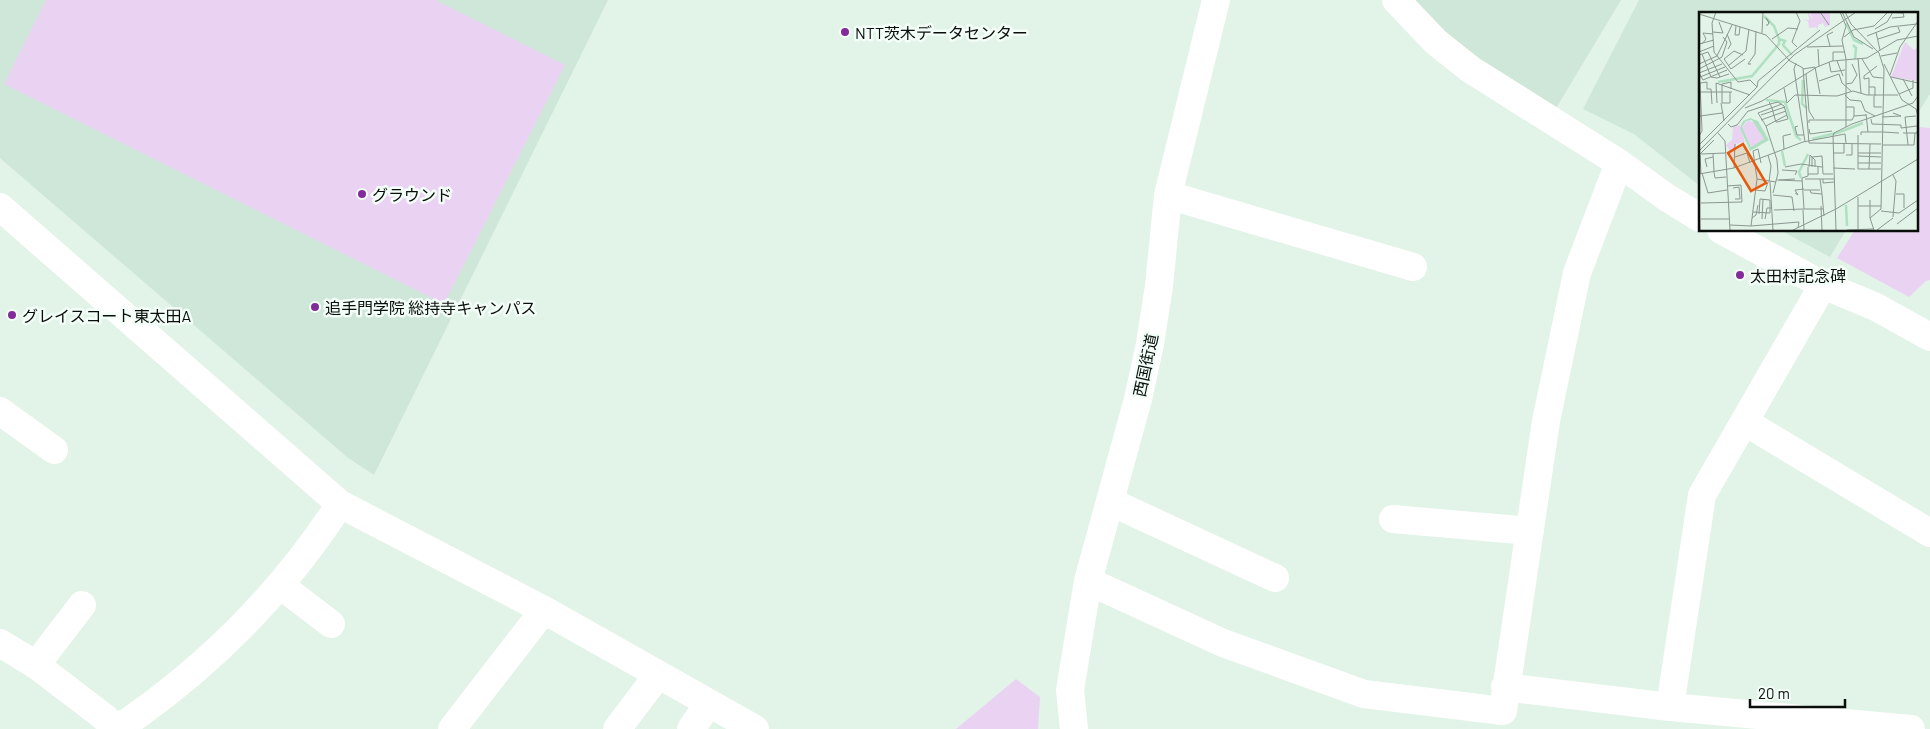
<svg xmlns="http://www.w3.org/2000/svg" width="1930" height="729" font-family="Barlow,'Noto Sans JP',sans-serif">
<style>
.built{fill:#cfe7d8}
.green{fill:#ead3f2}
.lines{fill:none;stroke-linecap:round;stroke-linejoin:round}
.minor{stroke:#fff;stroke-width:28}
.poi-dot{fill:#812c9a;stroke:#f4fef8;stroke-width:2}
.labels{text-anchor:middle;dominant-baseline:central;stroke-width:5;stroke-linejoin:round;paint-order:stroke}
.poi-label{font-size:16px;fill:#090e0b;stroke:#f4fef8;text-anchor:start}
.street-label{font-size:16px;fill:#090e0b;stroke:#f4fef8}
.inset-river{fill:none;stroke:#afe0c1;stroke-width:2.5}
.inset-road{fill:none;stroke:#8b9790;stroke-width:1}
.view{fill:#e8590c;fill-opacity:0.15;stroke:#e8590c;stroke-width:2.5}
.inset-edge{fill:none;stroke:#090e0b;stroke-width:2.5}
</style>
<rect width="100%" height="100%" fill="#e2f3e8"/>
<!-- built -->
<path class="built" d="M 0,0 L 608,0 L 374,475 L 347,457 L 0,158 Z
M 1408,0 L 1621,0 L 1555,110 L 1485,71 Z
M 1639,0 L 1930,0 L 1930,94 L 1916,116 L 1916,14 L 1700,14 L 1700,186 L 1634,134 L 1583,109 Z
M 1780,230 L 1846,230 L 1830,257 Z"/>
<!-- green -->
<path class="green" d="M 46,0 L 435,0 L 565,65 L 444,304 L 4,84 Z
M 1920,127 L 1930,128 L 1930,280 L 1926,281 L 1909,297 L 1837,258 L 1855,230 L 1916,230 L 1916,132 Z
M 1016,679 L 1040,697 L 1038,729 L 956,729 Z"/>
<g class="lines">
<!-- minor -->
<path class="minor" d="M 1396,0 L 1436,42 L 1470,69 L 1619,163 L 1666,197 L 1700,218
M 1168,195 L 1413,267
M 0,207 L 340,504 L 544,610 L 755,729
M 1721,230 L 1823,285 L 1876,307 L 1930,337
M 0,411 L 54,450
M 1745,422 L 1930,533
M 1111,502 L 1275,578
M 1393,519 L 1530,531
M 1088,581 L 1223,643 L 1364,694 L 1503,711 L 1546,421 L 1577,273 L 1619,163
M 280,585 L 331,624
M 0,643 L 36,665 L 104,717 L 114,727
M 36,665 L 82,605
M 1505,687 L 1670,707 L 1911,729
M 1670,707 L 1702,495 L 1823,285
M 112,729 C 118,725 126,724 132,719 C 214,661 285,589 340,504
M 452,729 L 544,610
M 617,729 L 658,675
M 691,729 L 709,703
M 1074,729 L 1070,690 L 1088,581 L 1138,399 L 1150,344 L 1159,286 L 1168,195 L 1216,0"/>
</g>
<!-- markers -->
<g class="poi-dot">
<circle cx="845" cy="32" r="5"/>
<circle cx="362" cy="194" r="5"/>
<circle cx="1740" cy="275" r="5"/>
<circle cx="315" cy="307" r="5"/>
<circle cx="12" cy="315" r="5"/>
</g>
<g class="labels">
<!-- poi labels -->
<g class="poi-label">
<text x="855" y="32">NTT茨木データセンター</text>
<text x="372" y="194">グラウンド</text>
<text x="1750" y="275">太田村記念碑</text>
<text x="325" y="307">追手門学院 総持寺キャンパス</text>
<text x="22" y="315">グレイスコート東太田A</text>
</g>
<!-- street labels -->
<g class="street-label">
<text transform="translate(1145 365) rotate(-78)">西国街道</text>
</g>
</g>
<!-- overview -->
<g transform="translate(1699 12)">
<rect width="219" height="219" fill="#e2f3e8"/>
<path d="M 109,0 L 114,8 L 111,0 L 121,0 L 125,9 L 122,0 L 131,0 L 131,13 L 126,15 L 124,11 L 119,13 L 119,18 L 117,15 L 110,16 L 109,9 L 103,7 L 110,8 ZM 206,30 L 215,38 L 219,35 L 219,69 L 192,65 ZM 48,109 L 56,110 L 65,127 L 52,135 L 43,116 ZM 41,113 L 46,130 L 37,132 L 35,140 L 32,140 L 27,133 L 33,128 L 34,114 Z" fill="#ead3f2"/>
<path d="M 51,106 L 59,109 L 70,128 L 51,139 L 41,116 L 44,109 ZM 53,108 L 65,127 L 52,135 L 43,115 L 47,109 Z" fill="#afe0c1" fill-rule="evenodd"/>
<path class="inset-river" d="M 65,4 L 75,14 L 80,27 L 86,29 L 84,33 L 93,43M 147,11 L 155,28 L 164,32M 154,33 L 157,36 L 156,47M 104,68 L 103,92 L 108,96M 19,70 L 53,64 L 80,32 L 80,27M 67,88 L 86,90 L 97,124 L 102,128M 113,127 L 141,120 L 164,111M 83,139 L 86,154M 102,166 L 100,160 L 109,142M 147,193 L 148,214"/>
<path class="inset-road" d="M 17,0 L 13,11 L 15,40 L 39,70 L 51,68 L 58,75M 97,0 L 101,9 L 93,30 L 98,35M 121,0 L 130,13M 141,0 L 147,14 L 143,28 L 147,47 L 147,115M 143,0 L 155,25 L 174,37M 146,0 L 152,12 L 180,41 L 185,57 L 182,197 L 171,206 L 175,218M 184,0 L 204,1M 0,2 L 67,23 L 91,49 L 104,56 L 110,131 L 182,132M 193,6 L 205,5 L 204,1M 67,13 L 69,13 L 69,12 L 70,11 L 70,10 L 67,6 L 70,11M 37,14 L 36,23 L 40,23 L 41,15M 176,17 L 188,10 L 194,0M 14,20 L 24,21 L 20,10M 177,20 L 181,38M 63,21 L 64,0M 28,22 L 32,32 L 29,37M 168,24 L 191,15 L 218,12M 145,25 L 154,18 L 175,14 L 189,0M 73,27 L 89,16 L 99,17M 179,27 L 201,20 L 199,15M 0,32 L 15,28M 3,32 L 7,27 L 4,21 L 14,22M 131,34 L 128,23 L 134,20M 108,35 L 144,34M 119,37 L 120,54M 0,40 L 15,34M 3,42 L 12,65 L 18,66 L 30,62M 0,43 L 9,40 L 21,65M 44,43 L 35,39 L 25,47 L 32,57 L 46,47M 182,44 L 198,41M 159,46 L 162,81M 163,47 L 174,65 L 184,66M 134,49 L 134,40 L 146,40M 138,49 L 144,64M 130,50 L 132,60 L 146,58M 97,51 L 95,57 L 106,130M 0,52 L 18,44 L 33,13M 52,52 L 49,52 L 56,42 L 57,19M 185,52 L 203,88 L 217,97 L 219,104M 29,54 L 47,39 L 50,17M 0,57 L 23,45 L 28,30 L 24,25M 104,57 L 116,55 L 121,82M 0,61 L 4,68 L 28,58M 0,61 L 23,52M 107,62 L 110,99 L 115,107M 191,63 L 201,35 L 219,9M 1,65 L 26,55M 192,65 L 219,71M 204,67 L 213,84M 120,69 L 140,62 L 143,71 L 152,79M 147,72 L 153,71 L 158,63 L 153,52M 170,75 L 176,75 L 176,84M 85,76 L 88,91 L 96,83 L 138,84 L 154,79 L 168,83 L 199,83M 1,80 L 33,80M 31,80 L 31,91 L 23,91 L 23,72 L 32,70 L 32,77M 200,82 L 214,76 L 214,68M 146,83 L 151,88 L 162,89 L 166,99 L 176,104M 170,83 L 170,66 L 165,67 L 165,64 L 178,54M 175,84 L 175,95 L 183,95M 18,91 L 17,71 L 51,83M 22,91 L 25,109M 147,95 L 155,95 L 155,104M 46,96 L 63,89 L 118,55 L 133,49 L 168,46 L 198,28 L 219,24M 59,101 L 67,114 L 78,148 L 79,161 L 74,181M 59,101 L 83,92M 167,102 L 169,120M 62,103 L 86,95M 1,104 L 23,101M 183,105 L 202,104 L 194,101M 172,107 L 173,112 L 202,113 L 202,116 L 218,114M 62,108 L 87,99M 110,111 L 110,108 L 153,108 L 155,104 L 167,103M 29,112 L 32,115 L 38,113 L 49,99 L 50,99 L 71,92 L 79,90 L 85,94 L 89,107 L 78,110 L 77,110 L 76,107 L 73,96 L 71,92 L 71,91 L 70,90M 67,114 L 88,103M 99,114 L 96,115 L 98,123 L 105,123M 110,117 L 111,122 L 133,119M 184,120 L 200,121M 19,121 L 26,129 L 31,218M 204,121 L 218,121 L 219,115M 159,123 L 159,157 L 182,157M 162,123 L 162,120 L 183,120M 0,124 L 3,119 L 1,71 L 8,70 L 8,77 L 12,77 L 13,92M 134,124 L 135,121 L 153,112 L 214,91 L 219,84M 134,124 L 137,218M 0,133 L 58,75 L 59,69 L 121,18M 183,133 L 215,133 L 216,121M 209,133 L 206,105 L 217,104M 85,137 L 84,124 L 92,122M 0,139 L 95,43 L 157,0M 14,141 L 15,159M 134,141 L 145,141 L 145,131M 159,141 L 182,141M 2,142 L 26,141M 0,143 L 15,128M 1,143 L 2,162M 69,143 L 72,154 L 70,170M 147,143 L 153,143 L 153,132M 159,144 L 182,145M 36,145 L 48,141 L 51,151M 159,151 L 182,151M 8,155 L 6,147 L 14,145M 86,155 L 102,152 L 123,155M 110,155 L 111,143 L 116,148 L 116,155M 113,155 L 113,145 L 123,144 L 124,162 L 134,162M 35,156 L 36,132M 134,156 L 156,157M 170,157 L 171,132M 83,158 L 98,159 L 96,163M 15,160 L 16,166 L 27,165M 3,161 L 9,181 L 28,178M 0,162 L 35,156 L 104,130 L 146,122 L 147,131M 109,162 L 119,162 L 119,155M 194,163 L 197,169 L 194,205M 58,167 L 77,170M 106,167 L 135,167M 124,167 L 124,171 L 135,170M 78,168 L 103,169M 80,168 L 96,167M 71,170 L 74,218M 34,176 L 40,175 L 41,187 L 36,187M 56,178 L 66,179 L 69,170M 105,178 L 121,178M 111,178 L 112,181 L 123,182 L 121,167M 96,181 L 99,183 L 96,178 L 105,177M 123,182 L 125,204M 197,182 L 205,182 L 205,196M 74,183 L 93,185 L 95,199M 0,185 L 1,218M 159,185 L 159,217M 171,188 L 171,206M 2,191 L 43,190 L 42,173 L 28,174M 122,194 L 123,218M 159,194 L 182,194M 105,197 L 124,197M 75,198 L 105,197 L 103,166 L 109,164 L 109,155M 104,198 L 105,218M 182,199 L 200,201 L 219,188M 54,200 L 71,201M 60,202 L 61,187 L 71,188 L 71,201M 53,206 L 57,203 L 59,193M 2,207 L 30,207M 63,207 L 64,187M 66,207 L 68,196 L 72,196M 198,212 L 219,196M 31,213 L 52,214 L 58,167 L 54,139 L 59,137 L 62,151M 52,214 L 100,210 L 99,216M 94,218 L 137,197 L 219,147M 148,218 L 174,217M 178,218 L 194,206"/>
<path class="view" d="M 44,132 L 67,171 L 52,179 L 29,141 Z"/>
<rect width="219" height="219" class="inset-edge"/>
</g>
<!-- scale -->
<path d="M1750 699v8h95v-8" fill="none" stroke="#090e0b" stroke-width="2.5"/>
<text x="1758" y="699" font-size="15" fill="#090e0b" stroke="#f4fef8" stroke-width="4" paint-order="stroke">20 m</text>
</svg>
